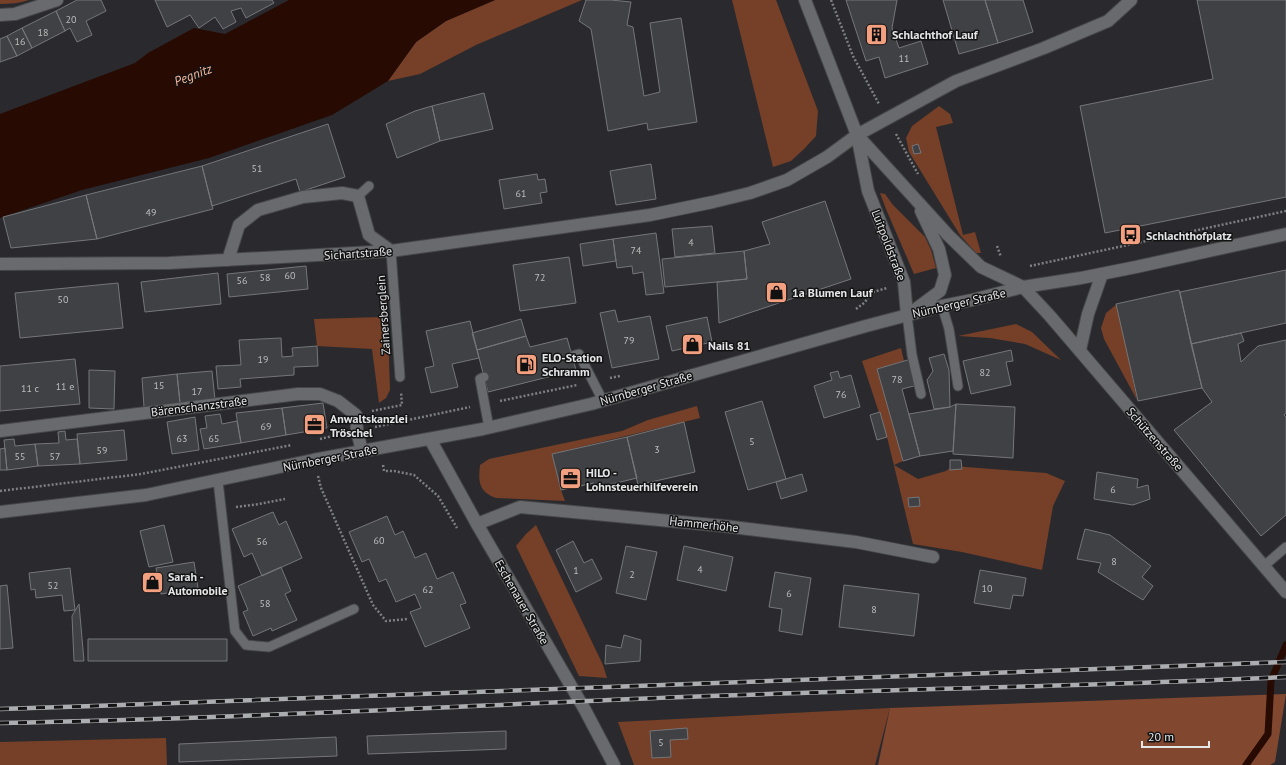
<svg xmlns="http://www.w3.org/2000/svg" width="1286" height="765" font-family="'PT Sans',sans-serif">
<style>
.green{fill:#753f28}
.forest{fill:#82472f}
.water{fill:#270a01}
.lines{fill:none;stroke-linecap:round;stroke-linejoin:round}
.stream{stroke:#270a01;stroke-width:7}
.building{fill:#404144;stroke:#757679}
.lane-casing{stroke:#454648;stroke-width:11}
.street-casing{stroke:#454648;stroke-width:14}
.secondary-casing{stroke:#454648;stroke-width:14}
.path{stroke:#7f8083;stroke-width:2.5;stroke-dasharray:2 2;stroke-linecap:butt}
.lane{stroke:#696a6e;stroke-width:9}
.street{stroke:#696a6e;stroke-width:12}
.secondary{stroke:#696a6e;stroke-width:12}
.rail-casing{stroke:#acadb0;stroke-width:4.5}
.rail{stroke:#131314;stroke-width:3;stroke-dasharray:9;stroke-linecap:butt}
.labels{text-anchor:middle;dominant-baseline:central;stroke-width:3;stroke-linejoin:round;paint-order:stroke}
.number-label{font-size:10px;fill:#bcbdbf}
.poi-label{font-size:12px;font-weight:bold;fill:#e5e6e8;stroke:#131314;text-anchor:start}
.street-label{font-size:12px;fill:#e5e6e8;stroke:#131314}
.water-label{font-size:13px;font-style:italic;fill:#feb598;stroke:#131314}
</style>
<rect width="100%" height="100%" fill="#2a2a2e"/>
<!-- green -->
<path class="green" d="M 0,0 L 29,0 C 20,3 10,4 0,4 Z
M 495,0 L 582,0 L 476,45 L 420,74 L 388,81 L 416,42 L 446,21 Z
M 732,0 L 776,0 L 818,111 L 816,136 L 804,149 L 791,161 L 773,167 Z
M 939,106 L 950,114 L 953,123 L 936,127 L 963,235 L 975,232 L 981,253 L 976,253 L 960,235 L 909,152 L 906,138 L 912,126 Z
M 880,193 L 885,194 L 893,205 L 925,237 L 931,250 L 936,268 L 914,274 L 886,209 Z
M 387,298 L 390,390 L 386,398 L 379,403 L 372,349 L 317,346 L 314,319 L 382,317 L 380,300 Z
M 1117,304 L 1137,400 L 1104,339 L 1101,328 L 1106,313 Z
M 1016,324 L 1032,332 L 1061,360 L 1025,344 L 990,338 L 958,336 Z
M 901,348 L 904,361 L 877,369 L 903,461 L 894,465 L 918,479 L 946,471 L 953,466 L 1046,473 L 1065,481 L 1053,506 L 1042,570 L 962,552 L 913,544 L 887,437 L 862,361 Z
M 697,406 L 700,418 L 552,454 L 561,490 L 565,501 L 496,498 C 479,492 478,482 480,465 L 489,459 L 622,431 L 648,420 Z
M 536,525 L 603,665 L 607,678 L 579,676 L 516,546 L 526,534 Z
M 890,708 L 875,765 L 634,765 L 618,722 Z
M 166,738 L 167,765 L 0,765 L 0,742 Z"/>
<!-- forest -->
<path class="forest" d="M 1286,694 L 1275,762 L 1270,765 L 878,765 L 890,708 Z"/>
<!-- water -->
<path class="water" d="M 289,0 L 495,0 L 446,21 L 416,42 L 388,81 L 332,115 L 209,158 L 82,190 L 0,218 L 0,114 L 135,63 L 148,53 L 194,28 L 225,34 Z"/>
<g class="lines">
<!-- stream -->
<path class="stream" d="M 1246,765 L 1268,734 L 1271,681 L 1286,645"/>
</g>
<!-- building -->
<path class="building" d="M 77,0 L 101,0 L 106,11 L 86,21 L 92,35 L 77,42 L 70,28 L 65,31 L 56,11 Z
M 155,0 L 272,0 L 274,3 L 246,18 L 241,8 L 231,11 L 236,22 L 223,29 L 215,17 L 199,28 L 190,15 L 167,27 Z
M 586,0 L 611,0 L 631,2 L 627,25 L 633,27 L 644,96 L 660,92 L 650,23 L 681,18 L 697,122 L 648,130 L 647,123 L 608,131 L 591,29 L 579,21 Z
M 846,0 L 897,0 L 892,28 L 899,48 L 921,41 L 928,64 L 885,78 L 879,57 L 866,61 Z
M 943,0 L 985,0 L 998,43 L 959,54 Z
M 985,0 L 1023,0 L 1033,32 L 998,43 Z
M 1197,0 L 1286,0 L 1286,197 L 1105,233 L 1080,106 L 1213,79 Z
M 56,11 L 65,31 L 32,48 L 22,28 Z
M 22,28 L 32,48 L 17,56 L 7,36 Z
M 7,36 L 17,56 L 0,62 L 0,39 Z
M 484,93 L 493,129 L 440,141 L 432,106 Z
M 432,106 L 440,141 L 397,158 L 386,124 L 415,111 Z
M 328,124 L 345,177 L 300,192 L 296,179 L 212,206 L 202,166 Z
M 918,144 L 921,153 L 914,154 L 912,146 Z
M 651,164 L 656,199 L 616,205 L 610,171 Z
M 202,166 L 213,209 L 97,239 L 86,195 Z
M 537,174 L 538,180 L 545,179 L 547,192 L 540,193 L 542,203 L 504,209 L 499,180 Z
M 86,195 L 97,239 L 11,248 L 3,217 Z
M 825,201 L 851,279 L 719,323 L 717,282 L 747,279 L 744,251 L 770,244 L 762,222 Z
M 712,226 L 715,253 L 675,257 L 672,229 Z
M 656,233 L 664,293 L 646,295 L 643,272 L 633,274 L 632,266 L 617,268 L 613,239 Z
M 613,239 L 616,261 L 583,266 L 580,244 Z
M 744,251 L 747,279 L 665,287 L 662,259 Z
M 569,257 L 576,303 L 520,311 L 513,265 Z
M 306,266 L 308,289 L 229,297 L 227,274 Z
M 1286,270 L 1286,323 L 1191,344 L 1180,292 Z
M 218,273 L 221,304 L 145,312 L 141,282 Z
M 118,283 L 123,328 L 20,338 L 15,293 Z
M 1179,290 L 1202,388 L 1138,401 L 1116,304 Z
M 615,310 L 618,322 L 650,316 L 659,359 L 612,368 L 600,313 Z
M 707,317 L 712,342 L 672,351 L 666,326 Z
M 521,319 L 526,336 L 477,350 L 472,333 Z
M 470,321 L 479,358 L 452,364 L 458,387 L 431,393 L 425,368 L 434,366 L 426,331 Z
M 1241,333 L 1244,341 L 1238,344 L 1241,362 L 1258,346 L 1286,340 L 1286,413 L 1284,415 L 1286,417 L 1286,515 L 1261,536 L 1174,430 L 1212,402 L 1202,388 L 1191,344 Z
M 526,336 L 530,347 L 567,338 L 576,370 L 488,392 L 477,350 Z
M 281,338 L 282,357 L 293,356 L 292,348 L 317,346 L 318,366 L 294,367 L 294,375 L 240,379 L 241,387 L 218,389 L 216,366 L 241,365 L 239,340 Z
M 1011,350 L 1013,361 L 1006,362 L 1011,385 L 971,394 L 963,361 Z
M 944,354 L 949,370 L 950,407 L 934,409 L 927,380 L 933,371 L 929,358 Z
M 75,359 L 80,404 L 0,411 L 0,366 Z
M 911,359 L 918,385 L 902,389 L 920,456 L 903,461 L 877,369 Z
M 89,370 L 115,371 L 114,409 L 89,408 Z
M 212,371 L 215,400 L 180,403 L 177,374 Z
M 838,371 L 840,378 L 851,375 L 860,407 L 824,418 L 814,386 L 832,380 L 830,373 Z
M 177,374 L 180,403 L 144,407 L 142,378 Z
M 762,401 L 786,479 L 748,490 L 725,412 Z
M 323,403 L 327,428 L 286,435 L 282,408 Z
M 956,404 L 1015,407 L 1013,458 L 953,454 Z
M 956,404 L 953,451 L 920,456 L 909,414 L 950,407 Z
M 282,408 L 286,435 L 241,443 L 236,413 Z
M 880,412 L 887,437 L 877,440 L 870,415 Z
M 220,414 L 222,424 L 237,421 L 241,443 L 204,449 L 200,429 L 207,428 L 205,416 Z
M 195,417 L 199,450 L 172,454 L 167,422 Z
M 684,422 L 695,472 L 638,485 L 627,437 Z
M 124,430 L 127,460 L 80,464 L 77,434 Z
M 65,431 L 66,440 L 77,439 L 80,464 L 38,466 L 35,444 L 59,443 L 58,432 Z
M 627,437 L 637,478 L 595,488 L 594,483 L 561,490 L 552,454 Z
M 14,439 L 15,446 L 35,444 L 38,466 L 7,470 L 4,440 Z
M 5,448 L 7,470 L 0,470 L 0,449 Z
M 950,460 L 961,460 L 962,469 L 950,470 Z
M 1097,472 L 1138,479 L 1137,488 L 1148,485 L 1150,499 L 1133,505 L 1094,499 Z
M 802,474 L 807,491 L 781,499 L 776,482 Z
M 919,497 L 920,506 L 909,507 L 908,498 Z
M 273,512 L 279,525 L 286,521 L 302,558 L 262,576 L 252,553 L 244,557 L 232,529 Z
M 387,516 L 395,535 L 403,531 L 415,558 L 426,553 L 437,579 L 453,572 L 466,603 L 460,605 L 470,628 L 425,647 L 410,612 L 421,608 L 415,594 L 396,602 L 386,579 L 379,582 L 369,559 L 362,562 L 349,532 Z
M 164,525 L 173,562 L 149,567 L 140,531 Z
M 1085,529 L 1110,535 L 1151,566 L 1142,577 L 1153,586 L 1143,600 L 1098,572 L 1101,563 L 1077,559 Z
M 573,541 L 584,563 L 592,559 L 602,579 L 576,592 L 556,550 Z
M 626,546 L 657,552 L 646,600 L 616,593 Z
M 684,546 L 733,557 L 726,591 L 677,580 Z
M 194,562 L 198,588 L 161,594 L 156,568 Z
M 281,567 L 291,591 L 285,594 L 297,620 L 272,631 L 271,628 L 253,636 L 243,612 L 248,610 L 238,586 Z
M 70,568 L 75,610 L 64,611 L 62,595 L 36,598 L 35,589 L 31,590 L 29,573 Z
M 980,570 L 1026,578 L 1023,596 L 1013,595 L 1010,609 L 974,603 Z
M 775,572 L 811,578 L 802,635 L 779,631 L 782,609 L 769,607 Z
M 7,585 L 13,648 L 0,649 L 0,586 Z
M 844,585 L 919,594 L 914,636 L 839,627 Z
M 79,604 L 84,661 L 74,661 L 72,616 Z
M 624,635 L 641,640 L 640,661 L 605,664 L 606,645 L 621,648 Z
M 88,639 L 227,639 L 227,661 L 88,661 Z
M 687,728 L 688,739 L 670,740 L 671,757 L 652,758 L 650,731 Z
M 506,731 L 506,749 L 368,754 L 367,736 Z
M 336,737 L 337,756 L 179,762 L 179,744 Z"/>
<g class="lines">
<defs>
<path id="lane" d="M 358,196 L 369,186
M 391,251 L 400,377
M 942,306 L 949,329 L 958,386
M 907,315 L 912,355 L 921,394
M 572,356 L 579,354 L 603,401
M 484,377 L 480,379 L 489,428
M 218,481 L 235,631 L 246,645 L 269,647 L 354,609
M 1264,566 L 1286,547"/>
<path id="street" d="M 0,15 L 15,14 L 57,0
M 228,260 L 239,225 L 258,210 L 303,197 L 342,193 L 358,196 L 369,235 L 391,251
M 0,264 L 169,263 L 391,251 L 650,215 L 713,202 L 750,193 L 787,180 L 827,157 L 857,135 L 956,81 L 1044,48 L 1108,21 L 1131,0
M 1023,287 L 1050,316 L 1286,592
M 1080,350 L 1088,314 L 1102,274
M 0,431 L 298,394 L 320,394 L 338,401 L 356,415 L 357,431 L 362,451
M 477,524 L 520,507 L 724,526 L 856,542 L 933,557"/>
<path id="secondary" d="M 805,0 L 857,135 L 868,191 L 904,282 L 907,315
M 858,136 L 948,235 L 981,267 L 1023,287
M 913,311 L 940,291 L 945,275 L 939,249 L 921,211
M 430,439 L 477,524 L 585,710 L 614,765
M 0,512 L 146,495 L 313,460 L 483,429 L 591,404 L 866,326 L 942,306 L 972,300 L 1023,287 L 1081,278 L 1136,267 L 1286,234"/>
</defs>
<!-- lane casing -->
<use href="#lane" class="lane-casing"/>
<!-- street casing -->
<use href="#street" class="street-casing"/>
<!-- secondary casing -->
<use href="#secondary" class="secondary-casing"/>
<!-- path -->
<path class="path" d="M 831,0 L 853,56 L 879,104
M 896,134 L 918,174
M 997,246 L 1001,257
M 1030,266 L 1286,211
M 856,309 L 864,303 L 873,292 L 887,288
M 610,378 L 620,376
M 500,401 L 577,385
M 372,411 L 402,405 L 401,392
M 375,427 L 470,407
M 320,439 L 341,434
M 383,465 L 384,471 L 394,471 L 414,475 L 438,496 L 457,528
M 318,476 L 321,488 L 373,605 L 386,621 L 408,619
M 0,491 L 141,474 L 292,445
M 236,507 L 259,504 L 285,499"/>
<!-- lane -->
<use href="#lane" class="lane"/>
<!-- street -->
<use href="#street" class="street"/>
<!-- secondary -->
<use href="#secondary" class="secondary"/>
<defs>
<path id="rail" d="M 0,709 L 94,706 L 1286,662
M 0,723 C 211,719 422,708 633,699 C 851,690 1069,687 1286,677"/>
</defs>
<!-- rail casing -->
<use href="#rail" class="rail-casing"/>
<!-- rail -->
<use href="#rail" class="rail"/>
</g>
<!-- icons -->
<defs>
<symbol id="building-square" viewBox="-11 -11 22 22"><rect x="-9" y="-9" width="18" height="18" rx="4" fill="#f2a07f" stroke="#131314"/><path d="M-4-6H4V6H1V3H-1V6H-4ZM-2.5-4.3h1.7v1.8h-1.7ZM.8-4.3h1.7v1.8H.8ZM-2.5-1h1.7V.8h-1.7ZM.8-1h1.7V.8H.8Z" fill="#111"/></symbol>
<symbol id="bus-square" viewBox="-11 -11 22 22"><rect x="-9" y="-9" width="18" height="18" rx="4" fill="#f2a07f" stroke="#131314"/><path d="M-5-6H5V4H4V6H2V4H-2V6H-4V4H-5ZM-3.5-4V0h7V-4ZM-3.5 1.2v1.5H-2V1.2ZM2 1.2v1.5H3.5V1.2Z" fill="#111"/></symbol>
<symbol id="shop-square" viewBox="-11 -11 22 22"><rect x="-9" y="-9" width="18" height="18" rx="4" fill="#f2a07f" stroke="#131314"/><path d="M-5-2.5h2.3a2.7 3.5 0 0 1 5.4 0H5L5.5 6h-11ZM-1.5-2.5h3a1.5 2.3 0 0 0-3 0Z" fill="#111"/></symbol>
<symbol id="fuel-square" viewBox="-11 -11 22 22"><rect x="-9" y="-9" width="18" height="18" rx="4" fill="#f2a07f" stroke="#131314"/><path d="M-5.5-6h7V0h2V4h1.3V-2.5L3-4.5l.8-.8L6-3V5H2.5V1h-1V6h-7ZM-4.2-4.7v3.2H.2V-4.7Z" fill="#111"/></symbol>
<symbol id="office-square" viewBox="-11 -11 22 22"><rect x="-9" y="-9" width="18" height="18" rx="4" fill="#f2a07f" stroke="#131314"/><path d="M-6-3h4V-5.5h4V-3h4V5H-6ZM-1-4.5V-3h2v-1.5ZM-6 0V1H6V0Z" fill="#111"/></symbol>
</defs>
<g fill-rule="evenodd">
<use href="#building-square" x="864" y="22" width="25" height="25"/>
<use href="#bus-square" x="1118" y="222" width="25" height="25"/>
<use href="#shop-square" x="764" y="280" width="25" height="25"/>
<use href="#shop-square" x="680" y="332" width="25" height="25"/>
<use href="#fuel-square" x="514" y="352" width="25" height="25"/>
<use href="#office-square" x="302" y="412" width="25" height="25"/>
<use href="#office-square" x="558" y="466" width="25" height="25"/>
<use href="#shop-square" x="140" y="570" width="25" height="25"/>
</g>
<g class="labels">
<!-- number labels -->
<g class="number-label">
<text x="71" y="19">20</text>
<text x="43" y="32">18</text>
<text x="20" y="41">16</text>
<text x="904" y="58">11</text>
<text x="257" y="168">51</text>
<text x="521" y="193">61</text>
<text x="151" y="212">49</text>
<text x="691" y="242">4</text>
<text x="636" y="250">74</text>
<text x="290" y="275">60</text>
<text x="265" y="277">58</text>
<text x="540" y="277">72</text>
<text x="242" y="280">56</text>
<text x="63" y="299">50</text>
<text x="629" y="340">79</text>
<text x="263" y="359">19</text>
<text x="985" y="372">82</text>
<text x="897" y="379">78</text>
<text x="159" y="385">15</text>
<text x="65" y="386">11 e</text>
<text x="30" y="388">11 c</text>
<text x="197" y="391">17</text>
<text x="841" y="394">76</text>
<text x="266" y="426">69</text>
<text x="182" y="438">63</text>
<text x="214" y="438">65</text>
<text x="752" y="441">5</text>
<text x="657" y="449">3</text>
<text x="102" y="450">59</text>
<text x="20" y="456">55</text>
<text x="55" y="456">57</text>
<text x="1113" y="489">6</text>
<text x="379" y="540">60</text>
<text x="262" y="541">56</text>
<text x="1114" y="561">8</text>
<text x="700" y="569">4</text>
<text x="576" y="570">1</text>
<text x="632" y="574">2</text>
<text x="53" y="585">52</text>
<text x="987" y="588">10</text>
<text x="428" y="589">62</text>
<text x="789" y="593">6</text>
<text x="265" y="603">58</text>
<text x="874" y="609">8</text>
<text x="661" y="742">5</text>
</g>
<!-- poi labels -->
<g class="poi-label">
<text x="892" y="34">Schlachthof Lauf</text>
<text x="1146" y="235">Schlachthofplatz</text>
<text x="792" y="292">1a Blumen Lauf</text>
<text x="708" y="345">Nails 81</text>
<text x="542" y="357">ELO-Station<tspan x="542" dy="14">Schramm</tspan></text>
<text x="330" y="418">Anwaltskanzlei<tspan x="330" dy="14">Tröschel</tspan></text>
<text x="586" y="472">HILO -<tspan x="586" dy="14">Lohnsteuerhilfeverein</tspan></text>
<text x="168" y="576">Sarah -<tspan x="168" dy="14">Automobile</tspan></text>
</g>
<!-- street labels -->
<g class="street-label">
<text transform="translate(889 245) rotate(69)">Luitpoldstraße</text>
<text transform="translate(358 253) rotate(-4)">Sichartstraße</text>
<text transform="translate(959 303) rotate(-13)">Nürnberger Straße</text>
<text transform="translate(383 315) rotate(-94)">Zainersberglein</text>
<text transform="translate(646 388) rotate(-16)">Nürnberger Straße</text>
<text transform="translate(199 406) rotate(-7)">Bärenschanzstraße</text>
<text transform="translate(1155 439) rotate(49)">Schützenstraße</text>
<text transform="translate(330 458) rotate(-11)">Nürnberger Straße</text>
<text transform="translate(704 524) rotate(6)">Hammerhöhe</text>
<text transform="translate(522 602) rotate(60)">Eschenauer Straße</text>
</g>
<!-- water labels -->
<g class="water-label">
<text transform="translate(193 75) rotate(-21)">Pegnitz</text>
</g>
</g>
<!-- scale -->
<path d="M1142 741v6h67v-6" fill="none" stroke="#e5e6e8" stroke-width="2"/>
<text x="1148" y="741" font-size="12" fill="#e5e6e8" stroke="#131314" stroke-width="3" paint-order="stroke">20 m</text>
</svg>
